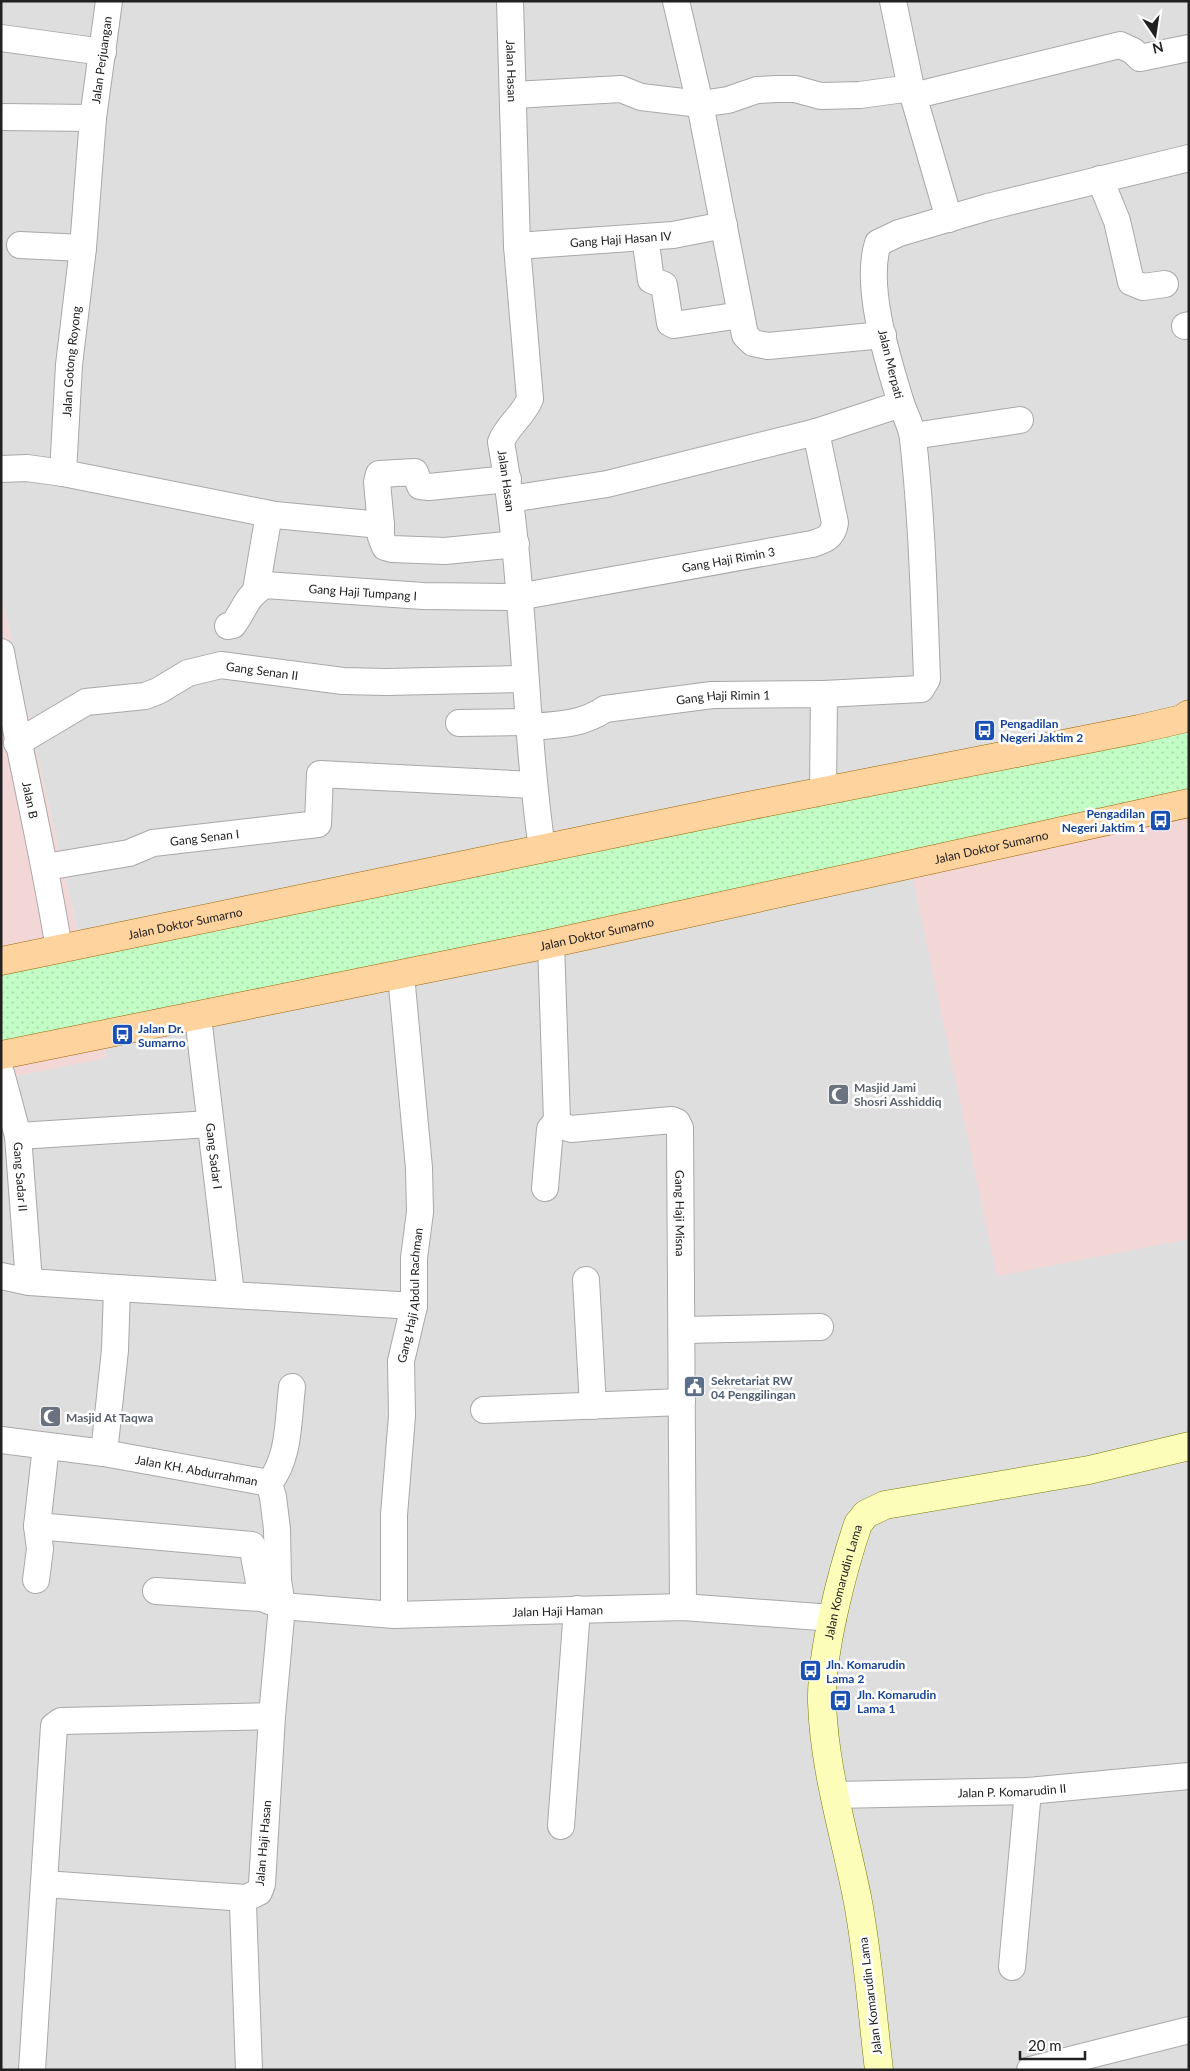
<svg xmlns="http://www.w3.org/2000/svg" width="1190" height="2071" font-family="Lato,sans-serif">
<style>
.residential{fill:#dfdede}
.commercial{fill:#f3d6d6}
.park{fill:url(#park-dots)}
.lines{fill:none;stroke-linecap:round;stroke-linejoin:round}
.street-casing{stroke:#a8a8a8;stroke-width:28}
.secondary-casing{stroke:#747f00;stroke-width:29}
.primary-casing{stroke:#9d6600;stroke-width:29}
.street{stroke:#fff;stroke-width:26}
.secondary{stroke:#fbfdb9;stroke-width:28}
.primary{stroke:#ffd39e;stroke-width:28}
.labels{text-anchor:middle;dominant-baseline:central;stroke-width:5;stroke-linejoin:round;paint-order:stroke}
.street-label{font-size:12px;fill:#212121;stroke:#fff}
.transit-label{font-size:12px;font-weight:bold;fill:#164399;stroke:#fff;text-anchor:start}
.worship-label{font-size:12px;font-weight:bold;fill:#5b616d;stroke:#fff;text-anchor:start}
.service-label{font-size:12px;font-weight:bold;fill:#4e5e75;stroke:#fff;text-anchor:start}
</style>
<defs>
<pattern id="park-dots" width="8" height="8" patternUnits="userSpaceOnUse" patternTransform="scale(1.25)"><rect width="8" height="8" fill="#c3fdc6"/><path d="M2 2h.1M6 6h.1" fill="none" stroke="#a7d9aa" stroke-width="1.8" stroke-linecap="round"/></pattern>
</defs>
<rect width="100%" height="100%" fill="#f2eee7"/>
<!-- residential -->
<path class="residential" d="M 1,1 L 1189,1 L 1189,2070 L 1,2070 L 1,1079 L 106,1057 L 1,596 Z"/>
<!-- commercial -->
<path class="commercial" d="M 1,596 L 106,1058 L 1,1079 Z
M 1189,803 L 1189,1239 L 997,1276 L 910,865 Z"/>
<!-- park -->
<path class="park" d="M 1189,714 L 1189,803 L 1,1057 L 1,962 Z"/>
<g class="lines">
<defs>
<g id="street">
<path id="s1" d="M 510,1 L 517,246 L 530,399 C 523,416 507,426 501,442 C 525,576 523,714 542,849"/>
<path d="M 676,1 L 700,104 L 745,335 L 753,343 L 768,346 L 883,335"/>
<path d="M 893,1 L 911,88 L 949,219"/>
<path d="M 1,38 L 103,52"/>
<path d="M 514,95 L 621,89 L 641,97 L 700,104 L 728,100 L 757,90 L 777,89 L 795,89 L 821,96 L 860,95 L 911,88"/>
<path d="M 913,96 L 1120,45 L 1133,51 L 1140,58 L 1189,48"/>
<path d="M 1,117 L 93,118"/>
<path d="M 1100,179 L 1117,221 L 1131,282 L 1143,287 L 1165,284"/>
<path d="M 645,237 L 651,280 L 664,285 L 670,323 L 674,325 L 741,315"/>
<path d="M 20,245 L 83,248"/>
<path id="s2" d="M 517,246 L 673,235 L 724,225"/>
<path d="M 1185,326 L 1189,325"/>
<path d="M 913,436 L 1020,420"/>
<path d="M 1,469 L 27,468 L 63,473 L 275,515 L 381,525 L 381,537 L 385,547 L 392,549 L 445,551 L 516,544"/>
<path id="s3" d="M 63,473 L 69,365 L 83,248 L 93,118 L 109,1"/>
<path d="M 510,499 L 607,484 L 816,432 L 901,404"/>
<path d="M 381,525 L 377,482 L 379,474 L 415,472 L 420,486 L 429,487 L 508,479"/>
<path d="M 256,590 L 269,514"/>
<path id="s4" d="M 228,626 L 233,625 C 245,609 246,596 265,585 L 423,596 L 518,597 L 812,544 C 825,540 833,537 835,523 L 816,432"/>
<path id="s5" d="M 1,652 C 19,751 43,849 59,949"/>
<path d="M 824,694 L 921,689 L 927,679 C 924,599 922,519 913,439 C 912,427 905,415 901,403 C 888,361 864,286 878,243 L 899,233 L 988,207 L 1189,158"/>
<path d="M 459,723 L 528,722"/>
<path id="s6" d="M 528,727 C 556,725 582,725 605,709 L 712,695 L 824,694 L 823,791"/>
<path id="s7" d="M 17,743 L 86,702 L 145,696 L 158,691 L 188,673 L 221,665 L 343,681 L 386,682 L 524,679"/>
<path id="s8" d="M 46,867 L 129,853 L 153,843 L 318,824 L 320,774 L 533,785"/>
<path id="s9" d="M 551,943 L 557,1121 L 559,1125 L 571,1129 L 672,1120 L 677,1122 L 680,1128 L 683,1607"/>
<path id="s10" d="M 198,1017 L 231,1294"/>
<path id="s11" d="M 1,1073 L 18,1136 L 29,1282"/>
<path d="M 18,1136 L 210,1124"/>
<path d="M 545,1188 L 550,1129 L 557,1121"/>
<path d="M 1,1276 L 29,1282 L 117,1288 L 414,1306"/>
<path d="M 586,1280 L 593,1406"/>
<path d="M 683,1330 L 820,1327"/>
<path d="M 484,1410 L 682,1402"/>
<path id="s12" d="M 1,1440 L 104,1453 L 269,1483 L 273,1497 L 277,1529 L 278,1580 L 282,1606 L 272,1716 L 262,1884 L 259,1892 L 246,1898 L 243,1905 L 249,2070"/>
<path d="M 104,1453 L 115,1350 L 117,1288"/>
<path d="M 269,1483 C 290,1458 288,1419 292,1387"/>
<path d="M 37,1526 L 252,1545 L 262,1598"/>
<path d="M 36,1580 L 40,1549 L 37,1526 L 46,1446"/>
<path id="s13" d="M 156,1591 L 262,1598 L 282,1606 L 394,1615 L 683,1607 L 833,1618"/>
<path id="s14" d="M 394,1615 L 394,1515 L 402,1416 L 401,1361 L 414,1306 L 414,1258 L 420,1212 L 419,1168 L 401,975"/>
<path id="s15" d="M 834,1795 L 1028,1791 L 1189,1776"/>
<path d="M 561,1826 L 577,1609"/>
<path d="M 44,1884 L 246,1898"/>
<path d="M 1012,1967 L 1028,1791"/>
<path d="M 32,2070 L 54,1726 L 61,1721 L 272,1716"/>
<path d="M 1030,2070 L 1189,2030"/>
</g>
<g id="secondary">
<path id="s16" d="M 879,2070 C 872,2012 868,1953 857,1897 C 844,1832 824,1768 822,1702 C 821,1652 842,1572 858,1524 L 866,1514 L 885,1505 L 1089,1470 L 1189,1446"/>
</g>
<g id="primary">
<path id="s17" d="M 1,961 L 748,806 L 1139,729 L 1182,719 L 1189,714"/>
<path id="s18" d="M 1,1055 L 544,945 L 1189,803"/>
</g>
</defs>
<!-- street casing -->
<use href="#street" class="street-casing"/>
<!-- secondary casing -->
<use href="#secondary" class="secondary-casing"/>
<!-- primary casing -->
<use href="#primary" class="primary-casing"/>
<!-- street -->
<use href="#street" class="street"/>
<!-- secondary -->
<use href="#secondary" class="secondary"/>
<!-- primary -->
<use href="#primary" class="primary"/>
</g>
<!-- icons -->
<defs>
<symbol id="bus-square" viewBox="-11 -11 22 22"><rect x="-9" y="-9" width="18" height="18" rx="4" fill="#1a4fb4" stroke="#fff"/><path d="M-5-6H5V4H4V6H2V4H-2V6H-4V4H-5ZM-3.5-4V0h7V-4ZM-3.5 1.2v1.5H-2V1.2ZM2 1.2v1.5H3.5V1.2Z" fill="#fff"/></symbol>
<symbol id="mosque-square" viewBox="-11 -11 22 22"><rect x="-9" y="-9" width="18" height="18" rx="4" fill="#6b7280" stroke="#fff"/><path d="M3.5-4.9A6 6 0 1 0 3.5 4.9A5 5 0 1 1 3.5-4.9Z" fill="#fff"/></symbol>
<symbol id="civic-square" viewBox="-11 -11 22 22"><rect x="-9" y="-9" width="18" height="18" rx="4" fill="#5c6f8a" stroke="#fff"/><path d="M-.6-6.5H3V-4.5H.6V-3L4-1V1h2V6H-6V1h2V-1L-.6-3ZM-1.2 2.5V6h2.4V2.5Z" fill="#fff"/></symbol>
</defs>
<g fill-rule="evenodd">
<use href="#bus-square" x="972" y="718" width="25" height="25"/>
<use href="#bus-square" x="1148" y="808" width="25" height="25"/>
<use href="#bus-square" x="110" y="1022" width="25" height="25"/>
<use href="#mosque-square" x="826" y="1082" width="25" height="25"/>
<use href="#civic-square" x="682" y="1374" width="25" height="25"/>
<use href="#mosque-square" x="38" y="1404" width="25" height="25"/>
<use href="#bus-square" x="798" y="1658" width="25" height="25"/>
<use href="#bus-square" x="828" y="1688" width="25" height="25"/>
</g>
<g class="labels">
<!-- street labels -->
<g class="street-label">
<text stroke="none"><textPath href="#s3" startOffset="415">Jalan Perjuangan</textPath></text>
<text stroke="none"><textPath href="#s1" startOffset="70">Jalan Hasan</textPath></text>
<text stroke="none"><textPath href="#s2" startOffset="104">Gang Haji Hasan IV</textPath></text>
<text stroke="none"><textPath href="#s3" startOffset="112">Jalan Gotong Royong</textPath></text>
<text transform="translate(891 364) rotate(76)">Jalan Merpati</text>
<text stroke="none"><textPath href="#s1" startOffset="490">Jalan Hasan</textPath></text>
<text stroke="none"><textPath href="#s4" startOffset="524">Gang Haji Rimin 3</textPath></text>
<text stroke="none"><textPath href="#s4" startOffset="155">Gang Haji Tumpang I</textPath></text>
<text stroke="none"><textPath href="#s7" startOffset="264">Gang Senan II</textPath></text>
<text stroke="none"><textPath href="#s6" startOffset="199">Gang Haji Rimin 1</textPath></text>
<text stroke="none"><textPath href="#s5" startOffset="151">Jalan B</textPath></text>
<text stroke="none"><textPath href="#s8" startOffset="162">Gang Senan I</textPath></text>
<text stroke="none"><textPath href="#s18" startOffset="1012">Jalan Doktor Sumarno</textPath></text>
<text stroke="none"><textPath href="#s17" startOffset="188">Jalan Doktor Sumarno</textPath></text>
<text stroke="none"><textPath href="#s18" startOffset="608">Jalan Doktor Sumarno</textPath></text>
<text stroke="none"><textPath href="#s10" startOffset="140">Gang Sadar I</textPath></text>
<text stroke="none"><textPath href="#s11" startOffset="106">Gang Sadar II</textPath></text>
<text stroke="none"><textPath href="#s9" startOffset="394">Gang Haji Misna</textPath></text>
<text stroke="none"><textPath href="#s14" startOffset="321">Gang Haji Abdul Rachman</textPath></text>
<text stroke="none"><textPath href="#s12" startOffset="198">Jalan KH. Abdurrahman</textPath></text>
<text stroke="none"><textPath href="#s16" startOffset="495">Jalan Komarudin Lama</textPath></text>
<text stroke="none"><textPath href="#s13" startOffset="404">Jalan Haji Haman</textPath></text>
<text stroke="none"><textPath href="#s15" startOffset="178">Jalan P. Komarudin II</textPath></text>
<text transform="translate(263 1843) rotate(-85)">Jalan Haji Hasan</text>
<text transform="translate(870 1996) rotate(-97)">Jalan Komarudin Lama</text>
</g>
<!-- transit labels -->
<g class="transit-label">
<text x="1000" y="723">Pengadilan<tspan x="1000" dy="14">Negeri Jaktim 2</tspan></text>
<text x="1145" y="813" text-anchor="end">Pengadilan<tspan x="1145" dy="14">Negeri Jaktim 1</tspan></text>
<text x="138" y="1028">Jalan Dr.<tspan x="138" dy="14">Sumarno</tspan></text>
<text x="826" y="1664">Jln. Komarudin<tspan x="826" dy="14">Lama 2</tspan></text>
<text x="857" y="1694">Jln. Komarudin<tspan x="857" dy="14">Lama 1</tspan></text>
</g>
<!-- worship labels -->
<g class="worship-label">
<text x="854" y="1087">Masjid Jami<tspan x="854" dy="14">Shosri Asshiddiq</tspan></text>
<text x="66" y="1417">Masjid At Taqwa</text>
</g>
<!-- service labels -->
<g class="service-label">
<text x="711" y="1380">Sekretariat RW<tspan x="711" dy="14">04 Penggilingan</tspan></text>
</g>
</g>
<!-- border -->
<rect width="1190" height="2071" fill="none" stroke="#212121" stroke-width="5"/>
<!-- north arrow -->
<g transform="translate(1155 35) rotate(167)" stroke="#ffffff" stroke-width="4" paint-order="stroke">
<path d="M0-4L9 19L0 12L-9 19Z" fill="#212121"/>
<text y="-8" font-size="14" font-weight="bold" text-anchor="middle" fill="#212121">N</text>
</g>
<!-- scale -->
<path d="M1020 2051v8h65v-8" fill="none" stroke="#212121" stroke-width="2.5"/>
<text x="1028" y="2051" font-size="15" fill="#212121" stroke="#ffffff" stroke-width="4" paint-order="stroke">20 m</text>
</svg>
